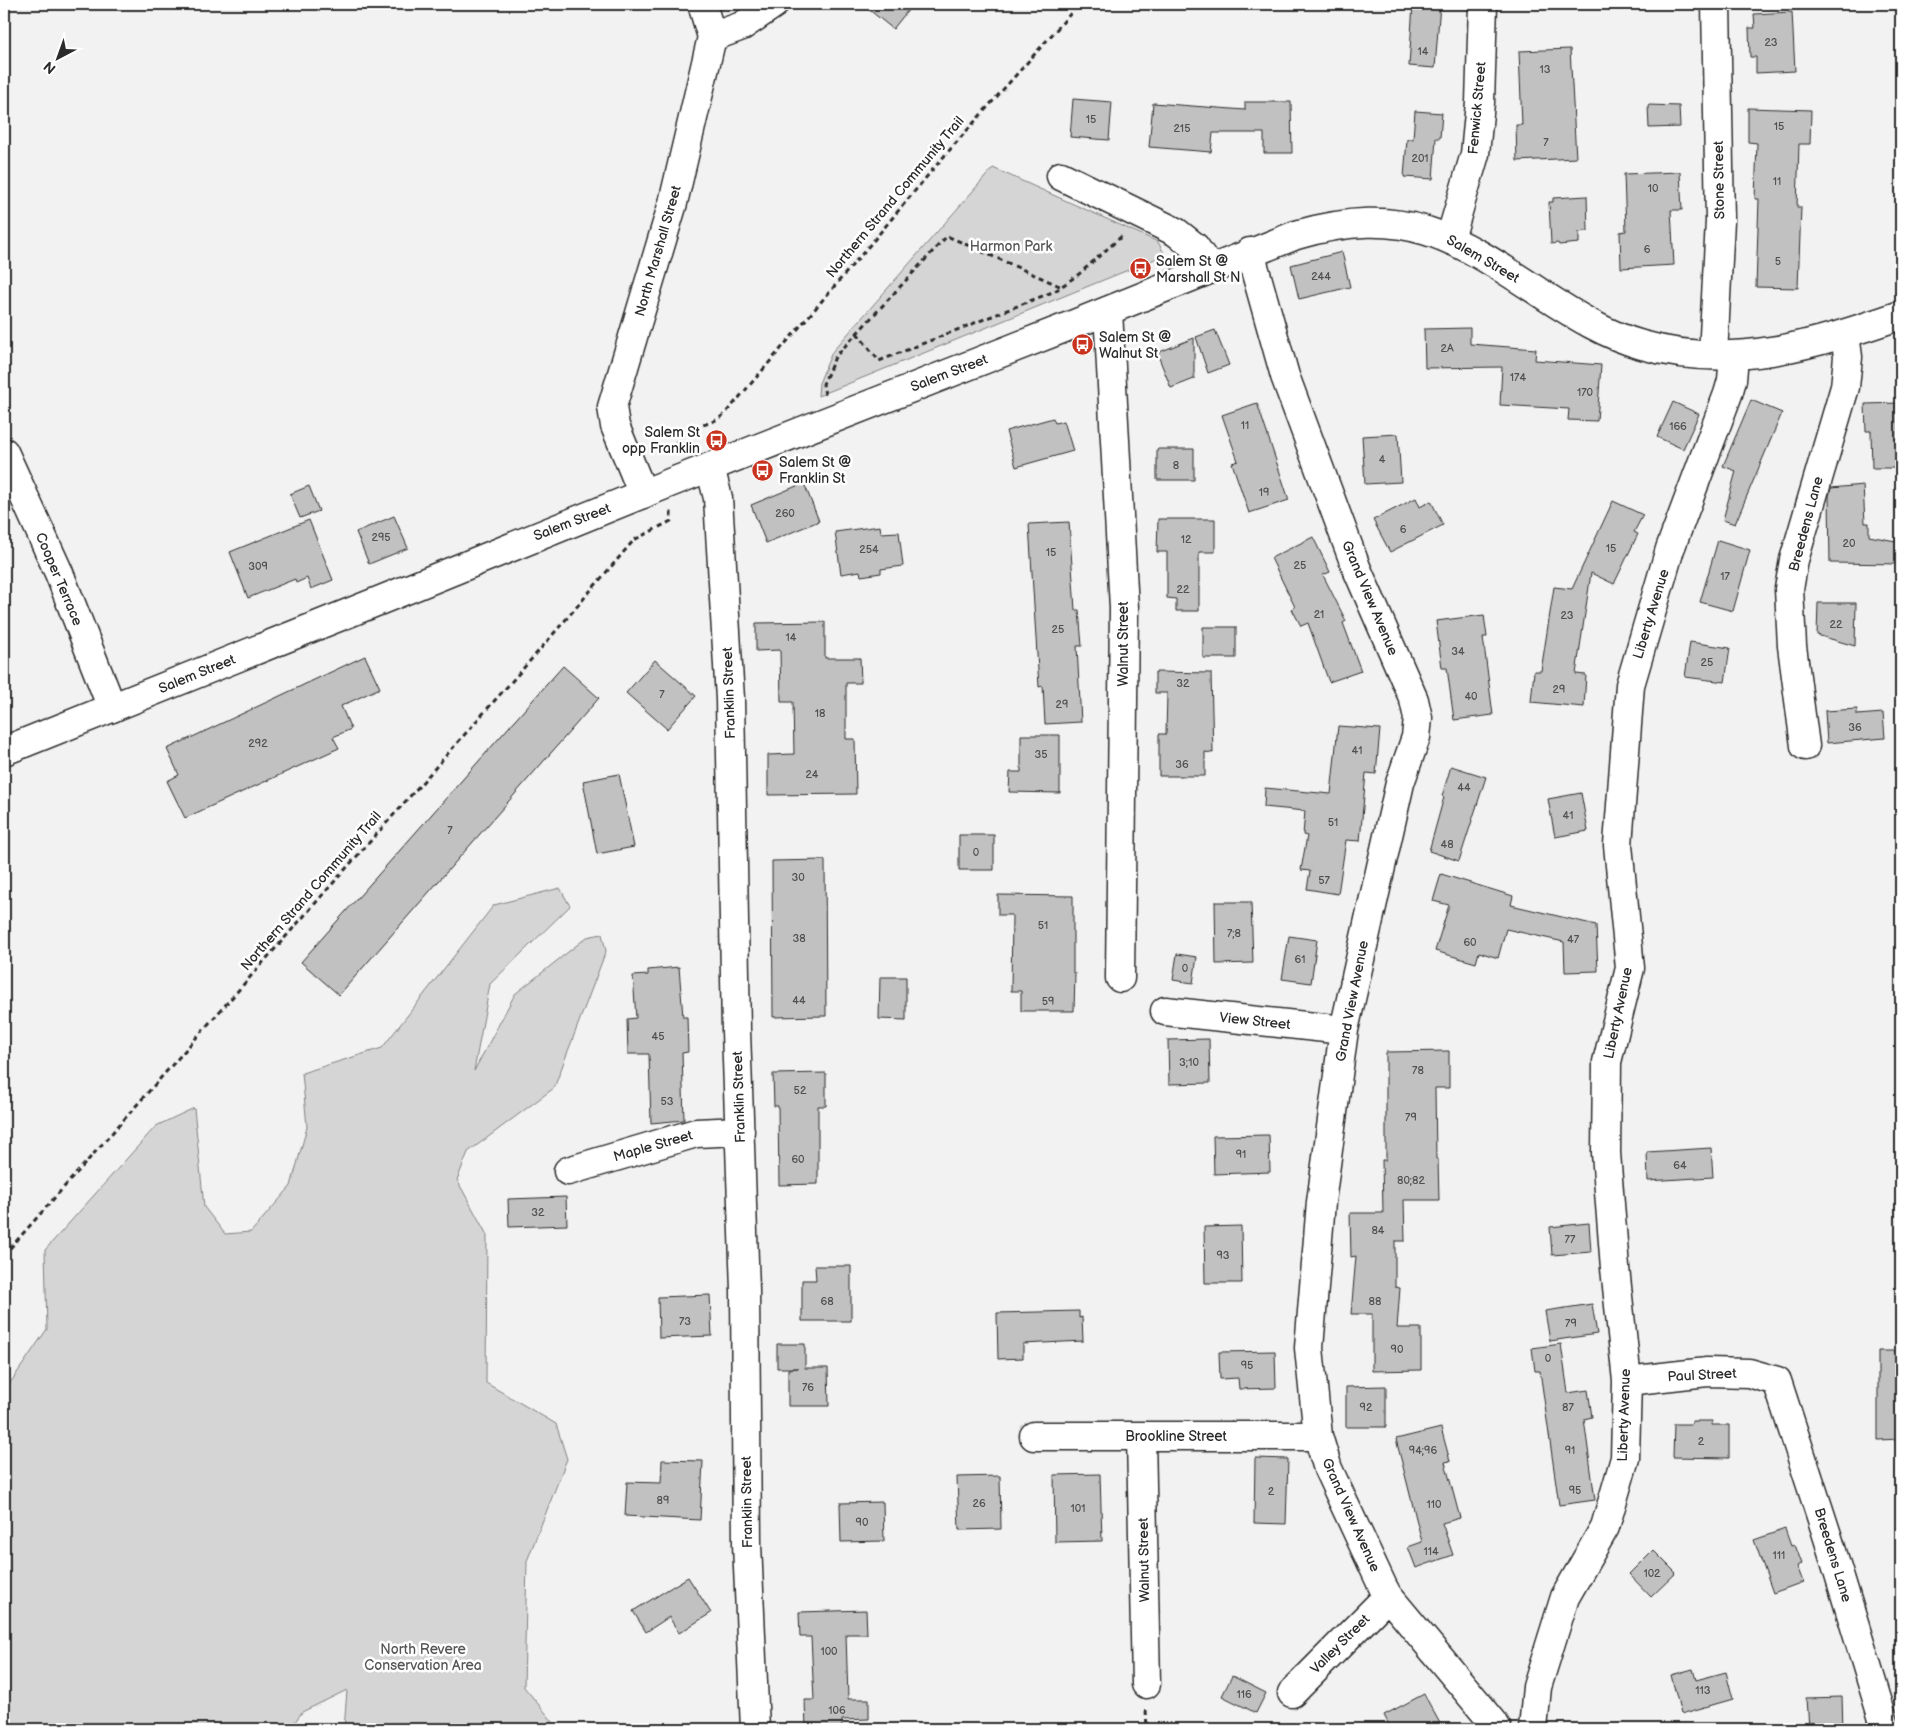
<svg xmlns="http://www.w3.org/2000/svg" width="1905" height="1733" font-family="'Balsamiq Sans',sans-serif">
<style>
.green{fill:#d5d5d5;stroke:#808080}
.building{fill:#c1c1c1;stroke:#2b2b2b}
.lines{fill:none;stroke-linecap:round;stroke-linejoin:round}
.minor-casing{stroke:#2b2b2b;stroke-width:31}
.major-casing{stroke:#2b2b2b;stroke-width:31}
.path{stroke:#2b2b2b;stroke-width:3;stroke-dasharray:5 4;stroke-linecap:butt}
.minor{stroke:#fff;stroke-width:28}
.major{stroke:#fff;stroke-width:28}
.labels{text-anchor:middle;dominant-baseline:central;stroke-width:5;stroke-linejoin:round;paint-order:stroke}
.number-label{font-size:11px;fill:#505050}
.street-label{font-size:14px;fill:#2b2b2b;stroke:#fff}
.park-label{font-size:14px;fill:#565656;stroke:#fff}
.poi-label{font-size:14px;fill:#2b2b2b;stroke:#fff;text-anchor:start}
</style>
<rect width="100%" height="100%" fill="#f2f2f2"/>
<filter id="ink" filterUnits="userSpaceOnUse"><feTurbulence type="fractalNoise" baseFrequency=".02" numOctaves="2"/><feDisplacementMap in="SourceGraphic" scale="10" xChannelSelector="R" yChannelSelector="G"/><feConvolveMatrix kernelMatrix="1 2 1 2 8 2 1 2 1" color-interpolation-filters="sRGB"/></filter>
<g filter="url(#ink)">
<!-- green -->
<path class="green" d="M 993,168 L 1158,242 L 1165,255 L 818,396 L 819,383 L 832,352 Z
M 560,888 L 570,906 L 490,984 L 474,1071 L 515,994 L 587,937 L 602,934 L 606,951 L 554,1088 L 468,1152 L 457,1180 L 487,1235 L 486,1383 L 556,1424 L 567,1459 L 527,1561 L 524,1687 L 559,1729 L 344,1729 L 347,1690 L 302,1712 L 290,1729 L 4,1729 L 4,1392 L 47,1329 L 45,1250 L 156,1126 L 194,1108 L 204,1207 L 225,1234 L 251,1232 L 291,1186 L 307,1127 L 302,1073 L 382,1048 L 494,905 Z"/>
<!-- building -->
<path class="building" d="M 862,4 L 913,4 L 893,29 Z
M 1413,4 L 1440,4 L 1435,68 L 1409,66 Z
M 1792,12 L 1795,71 L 1756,73 L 1756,57 L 1750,57 L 1749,28 L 1755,28 L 1754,14 Z
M 1570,49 L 1576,158 L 1517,161 L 1516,125 L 1522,125 L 1519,51 Z
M 1073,99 L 1112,102 L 1109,140 L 1070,137 Z
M 1245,102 L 1291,102 L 1292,153 L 1264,153 L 1264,133 L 1213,133 L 1211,152 L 1149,147 L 1153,103 L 1245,110 Z
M 1648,105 L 1679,106 L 1680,127 L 1649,128 Z
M 1748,108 L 1811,110 L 1810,144 L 1799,144 L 1797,207 L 1801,207 L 1798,288 L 1756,287 L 1759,199 L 1755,199 L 1757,143 L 1748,142 Z
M 1415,111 L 1442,113 L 1440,138 L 1436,138 L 1433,179 L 1404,177 L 1407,139 L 1413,139 Z
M 1680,172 L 1682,210 L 1671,210 L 1674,265 L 1621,268 L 1620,232 L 1626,231 L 1624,174 Z
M 1587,196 L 1588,231 L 1579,232 L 1579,243 L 1559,245 L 1558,243 L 1551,244 L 1549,202 L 1553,202 L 1553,198 Z
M 1342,252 L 1350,287 L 1299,299 L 1291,265 Z
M 1470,328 L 1470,344 L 1536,349 L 1535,360 L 1601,365 L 1597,421 L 1568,420 L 1569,409 L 1500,405 L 1502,367 L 1425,368 L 1424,329 Z
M 1215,330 L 1229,365 L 1208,373 L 1196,337 Z
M 1194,338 L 1194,379 L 1171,388 L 1157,353 Z
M 1751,400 L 1782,413 L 1735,524 L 1723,520 L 1736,471 L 1723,466 Z
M 1673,402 L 1699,414 L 1683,449 L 1657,437 Z
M 1257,403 L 1289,500 L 1249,513 L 1232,463 L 1238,461 L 1222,415 Z
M 1901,403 L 1901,468 L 1872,468 L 1871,431 L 1866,431 L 1865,404 Z
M 1053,418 L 1055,423 L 1064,421 L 1073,451 L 1016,467 L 1006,431 Z
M 1398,434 L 1401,482 L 1365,484 L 1362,436 Z
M 1157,449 L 1194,449 L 1194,480 L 1157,480 Z
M 804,483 L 819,521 L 766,543 L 751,505 Z
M 1863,485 L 1865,523 L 1869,523 L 1869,536 L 1901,542 L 1901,564 L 1830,563 L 1829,496 L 1831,488 Z
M 309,486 L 319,511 L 300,518 L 290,494 Z
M 1416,498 L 1420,507 L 1431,501 L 1443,525 L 1390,552 L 1373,520 Z
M 1613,501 L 1643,515 L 1634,532 L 1638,534 L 1614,584 L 1591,573 L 1576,674 L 1586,675 L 1584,707 L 1531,702 L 1534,671 L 1541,671 L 1554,587 L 1572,589 Z
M 394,516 L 408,548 L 369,564 L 356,532 Z
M 1158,519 L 1215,519 L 1215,552 L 1199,552 L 1199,611 L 1176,611 L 1176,599 L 1167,598 L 1167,552 L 1157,552 Z
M 309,520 L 333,580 L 311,589 L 307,578 L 296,583 L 295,579 L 248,598 L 230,552 Z
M 1069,522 L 1075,610 L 1079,610 L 1082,646 L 1077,646 L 1081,722 L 1045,724 L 1043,686 L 1039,687 L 1029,524 Z
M 880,526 L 881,533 L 899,532 L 903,566 L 881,569 L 881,573 L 861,576 L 860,571 L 841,574 L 835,532 Z
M 1313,537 L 1330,572 L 1323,575 L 1346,621 L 1343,623 L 1361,671 L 1329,682 L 1308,623 L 1301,626 L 1292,609 L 1295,607 L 1271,558 Z
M 1718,540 L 1750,550 L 1733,611 L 1700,602 Z
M 1818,603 L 1856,603 L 1855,646 L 1817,635 Z
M 1484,615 L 1487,637 L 1483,637 L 1493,715 L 1454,720 L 1447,668 L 1442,668 L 1436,621 Z
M 825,622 L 825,658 L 860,658 L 861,683 L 846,683 L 846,739 L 855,739 L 856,794 L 768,795 L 768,755 L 794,754 L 793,702 L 781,702 L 780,650 L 756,651 L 756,623 Z
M 1203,627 L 1236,627 L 1236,658 L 1203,658 Z
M 1690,642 L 1730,648 L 1725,682 L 1685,677 Z
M 365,656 L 380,688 L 341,706 L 351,729 L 333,737 L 339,748 L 185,818 L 167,781 L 179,775 L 167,749 Z
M 655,660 L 696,696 L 667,729 L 626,693 Z
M 563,666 L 599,698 L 339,995 L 301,962 Z
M 1155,672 L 1211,673 L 1213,753 L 1205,752 L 1205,776 L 1159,776 L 1159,734 L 1166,734 L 1167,693 L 1155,693 Z
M 1857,709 L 1857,715 L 1883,713 L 1885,738 L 1827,743 L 1825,711 Z
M 1338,726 L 1380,729 L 1376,774 L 1366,773 L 1360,841 L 1346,840 L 1338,894 L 1307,889 L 1310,871 L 1301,870 L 1307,836 L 1303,835 L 1305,811 L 1264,807 L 1265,788 L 1331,794 Z
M 1021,735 L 1060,735 L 1060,793 L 1009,792 L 1010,772 L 1021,772 Z
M 1451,766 L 1486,777 L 1459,861 L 1429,851 L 1444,797 L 1442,796 Z
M 619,774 L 634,847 L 597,854 L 583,781 Z
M 1581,793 L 1588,831 L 1555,837 L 1548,799 Z
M 959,835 L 994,835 L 994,870 L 959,870 Z
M 825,860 L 826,1016 L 773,1017 L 772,861 Z
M 1441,874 L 1513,896 L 1511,905 L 1596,925 L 1598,971 L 1565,972 L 1564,942 L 1506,929 L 1498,958 L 1479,952 L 1476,963 L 1435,951 L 1449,905 L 1433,901 Z
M 998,895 L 1073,896 L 1073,973 L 1075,973 L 1074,1011 L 1021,1011 L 1021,991 L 1011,991 L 1012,915 L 998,915 Z
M 1215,902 L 1251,902 L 1253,963 L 1216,964 Z
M 1289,936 L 1317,940 L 1311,983 L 1282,979 Z
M 1177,954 L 1197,957 L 1193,983 L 1173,980 Z
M 679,967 L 683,1017 L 687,1017 L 688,1052 L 682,1053 L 684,1120 L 651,1123 L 649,1054 L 628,1054 L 627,1019 L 636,1018 L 633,976 L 648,975 L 648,970 Z
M 880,977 L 906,977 L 906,1020 L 879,1019 Z
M 1209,1039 L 1210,1083 L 1169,1084 L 1168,1040 Z
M 1449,1051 L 1449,1088 L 1435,1088 L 1436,1159 L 1438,1159 L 1439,1200 L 1404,1200 L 1405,1241 L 1395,1241 L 1395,1287 L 1400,1288 L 1397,1328 L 1421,1328 L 1421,1370 L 1372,1371 L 1372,1314 L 1351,1314 L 1356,1256 L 1351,1257 L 1350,1213 L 1383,1213 L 1382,1160 L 1386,1160 L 1386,1052 Z
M 826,1073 L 826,1106 L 818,1106 L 818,1184 L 779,1185 L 778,1106 L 774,1106 L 773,1074 Z
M 1269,1135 L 1270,1172 L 1214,1174 L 1213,1136 Z
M 1711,1148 L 1713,1177 L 1648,1181 L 1647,1152 Z
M 566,1197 L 567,1225 L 509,1227 L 508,1199 Z
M 1589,1223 L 1591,1252 L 1552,1255 L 1550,1227 Z
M 1241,1226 L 1242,1283 L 1205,1283 L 1204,1227 Z
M 815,1266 L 851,1266 L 851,1321 L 802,1321 L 802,1280 L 816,1280 Z
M 710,1295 L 712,1336 L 659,1338 L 658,1297 Z
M 1592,1304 L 1597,1334 L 1550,1341 L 1545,1311 Z
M 1079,1311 L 1079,1318 L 1082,1317 L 1083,1341 L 1023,1344 L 1023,1358 L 998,1359 L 997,1313 Z
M 777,1344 L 805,1344 L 805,1368 L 828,1368 L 829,1406 L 788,1406 L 788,1369 L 798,1368 L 777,1368 Z
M 1561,1344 L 1568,1393 L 1588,1390 L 1592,1417 L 1584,1419 L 1595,1500 L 1559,1505 L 1540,1371 L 1535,1371 L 1532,1348 Z
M 1275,1351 L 1276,1388 L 1239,1389 L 1238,1378 L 1220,1379 L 1219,1352 Z
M 1878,1351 L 1901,1351 L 1901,1439 L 1878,1440 Z
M 1386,1386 L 1386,1427 L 1346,1427 L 1346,1387 Z
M 1692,1421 L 1712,1421 L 1712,1425 L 1729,1425 L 1729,1458 L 1673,1457 L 1674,1424 L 1692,1424 Z
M 1441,1428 L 1450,1461 L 1445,1462 L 1460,1518 L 1442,1523 L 1453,1555 L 1416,1568 L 1408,1547 L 1422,1542 L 1396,1439 Z
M 1255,1458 L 1288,1459 L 1286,1524 L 1254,1523 Z
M 662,1460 L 703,1461 L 700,1520 L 625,1516 L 627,1482 L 661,1483 Z
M 1100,1474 L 1102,1541 L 1055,1542 L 1054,1475 Z
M 1000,1476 L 1001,1529 L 959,1530 L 957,1477 Z
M 883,1502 L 884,1541 L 841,1542 L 840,1503 Z
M 1785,1529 L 1791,1546 L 1795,1545 L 1802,1564 L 1797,1566 L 1803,1582 L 1773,1593 L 1754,1540 Z
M 1653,1550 L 1676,1573 L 1651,1597 L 1629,1574 Z
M 688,1577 L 711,1613 L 679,1633 L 669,1617 L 646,1632 L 633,1611 Z
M 866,1610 L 867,1634 L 846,1634 L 848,1699 L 869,1699 L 869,1719 L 842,1720 L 842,1729 L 806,1729 L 805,1700 L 814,1700 L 811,1637 L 800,1637 L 799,1612 Z
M 1693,1669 L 1696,1680 L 1726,1672 L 1733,1699 L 1681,1714 L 1671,1675 Z
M 1232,1676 L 1266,1693 L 1256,1713 L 1222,1696 Z
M 1424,1694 L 1443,1729 L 1391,1729 L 1384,1715 Z
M 1842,1697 L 1843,1729 L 1809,1729 L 1807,1698 Z"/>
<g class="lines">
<defs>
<path id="minor" d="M 712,37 L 742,26 L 774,4
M 1061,176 L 1176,232 L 1195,247 L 1210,269
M 1450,239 L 1475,154 L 1480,103 L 1483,4
M 1250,252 L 1285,376 L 1356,567 L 1414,700 L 1418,718 L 1416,737 L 1400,783 L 1344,1030 L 1321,1202 L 1309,1348 L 1318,1436 L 1328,1469 L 1383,1587 L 1388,1596 L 1493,1722 L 1497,1729
M 1108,311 L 1124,608 L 1120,978
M 1713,355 L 1720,221 L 1716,4
M 4,452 L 59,573 L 112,708
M 710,467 L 718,498 L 730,699 L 736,1031 L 745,1290 L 747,1544 L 755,1729
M 643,494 L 615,426 L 612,407 L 673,203 L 712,37 L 702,4
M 1805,746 L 1792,646 L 1789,589 L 1794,560 L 1845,387 L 1848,357 L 1845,334
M 1165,1011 L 1344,1030
M 568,1171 L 696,1133 L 740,1131
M 1627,1381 L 1707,1372 L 1749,1373 L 1777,1381 L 1828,1538 L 1886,1729
M 1034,1436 L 1318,1436
M 1141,1436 L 1146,1684
M 1292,1693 L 1388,1596
M 1533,1729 L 1537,1687 L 1565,1597 L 1605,1527 L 1625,1458 L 1627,1381 L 1615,1268 L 1606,1153 L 1607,1062 L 1630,968 L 1618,845 L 1630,685 L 1670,549 L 1728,394 L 1732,380 L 1734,356"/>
<path id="major" d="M 4,751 L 381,600 L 672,482 L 1062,329 L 1296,235 C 1407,203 1455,237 1545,296 C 1576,316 1606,335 1642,345 C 1732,371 1817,344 1901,315"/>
</defs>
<!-- minor casing -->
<use href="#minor" class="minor-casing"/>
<!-- major casing -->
<use href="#major" class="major-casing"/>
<!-- path -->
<path class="path" d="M 857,333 L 879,361 L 1055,291 L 1079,274 L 1123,235
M 825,395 L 823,384 L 835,357 L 947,236 L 1062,287
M 674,454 C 675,428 697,429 716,420 C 722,417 727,411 731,407 L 874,240 L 939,162 L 1079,4
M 4,1255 L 543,646 L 634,540 L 671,521 L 671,510
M 1146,1710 L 1147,1729"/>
<!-- minor -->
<use href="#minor" class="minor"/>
<!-- major -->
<use href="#major" class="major"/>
</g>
</g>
<!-- icons -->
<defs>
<symbol id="bus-disc" viewBox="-11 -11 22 22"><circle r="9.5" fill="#c8321e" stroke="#fff"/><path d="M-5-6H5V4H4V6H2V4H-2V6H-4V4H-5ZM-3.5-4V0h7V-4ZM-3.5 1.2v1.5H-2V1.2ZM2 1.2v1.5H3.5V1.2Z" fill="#fff"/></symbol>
</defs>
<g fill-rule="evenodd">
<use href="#bus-disc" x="1128" y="256" width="25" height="25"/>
<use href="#bus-disc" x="1070" y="332" width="25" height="25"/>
<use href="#bus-disc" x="704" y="428" width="25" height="25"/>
<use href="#bus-disc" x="750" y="458" width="25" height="25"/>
</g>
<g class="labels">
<!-- number labels -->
<g class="number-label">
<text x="1771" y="42">23</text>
<text x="1423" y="51">14</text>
<text x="1545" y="69">13</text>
<text x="1091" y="119">15</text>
<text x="1779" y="126">15</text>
<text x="1182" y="128">215</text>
<text x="1546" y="142">7</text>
<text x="1420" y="158">201</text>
<text x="1777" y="181">11</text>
<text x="1653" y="188">10</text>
<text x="1647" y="249">6</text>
<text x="1778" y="261">5</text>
<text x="1321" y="276">244</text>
<text x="1447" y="348">2A</text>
<text x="1518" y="377">174</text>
<text x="1585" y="392">170</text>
<text x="1245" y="425">11</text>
<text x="1678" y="426">166</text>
<text x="1382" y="459">4</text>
<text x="1176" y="465">8</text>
<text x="1264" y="492">19</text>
<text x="785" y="513">260</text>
<text x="1403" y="529">6</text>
<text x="381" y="537">295</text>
<text x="1186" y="539">12</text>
<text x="1849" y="543">20</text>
<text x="1611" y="548">15</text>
<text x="869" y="549">254</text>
<text x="1051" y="552">15</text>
<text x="1300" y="565">25</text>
<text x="258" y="566">309</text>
<text x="1725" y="576">17</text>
<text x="1183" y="589">22</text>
<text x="1319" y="614">21</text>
<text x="1567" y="615">23</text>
<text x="1836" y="624">22</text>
<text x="1058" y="629">25</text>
<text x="791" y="637">14</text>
<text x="1458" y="651">34</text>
<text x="1707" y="662">25</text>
<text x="1183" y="683">32</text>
<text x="1559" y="689">29</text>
<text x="662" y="694">7</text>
<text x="1471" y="696">40</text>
<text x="1062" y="704">29</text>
<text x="820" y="713">18</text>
<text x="1855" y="727">36</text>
<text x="258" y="743">292</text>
<text x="1357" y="750">41</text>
<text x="1041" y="754">35</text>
<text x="1182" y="764">36</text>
<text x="812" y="774">24</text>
<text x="1464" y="787">44</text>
<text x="1568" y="815">41</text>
<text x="1333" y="822">51</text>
<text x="450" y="830">7</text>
<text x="1447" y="844">48</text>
<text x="976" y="852">0</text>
<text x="798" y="877">30</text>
<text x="1324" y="880">57</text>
<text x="1043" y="925">51</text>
<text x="1234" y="933">7;8</text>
<text x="799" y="938">38</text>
<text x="1573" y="939">47</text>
<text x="1470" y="942">60</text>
<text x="1300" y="959">61</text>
<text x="1185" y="968">0</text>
<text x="799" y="1000">44</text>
<text x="1048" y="1001">59</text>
<text x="658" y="1036">45</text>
<text x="1189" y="1062">3;10</text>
<text x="1418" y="1070">78</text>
<text x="800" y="1090">52</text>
<text x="667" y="1101">53</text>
<text x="1411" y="1117">79</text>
<text x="1241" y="1154">91</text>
<text x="798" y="1159">60</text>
<text x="1680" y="1165">64</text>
<text x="1411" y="1180">80;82</text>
<text x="538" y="1212">32</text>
<text x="1378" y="1230">84</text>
<text x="1570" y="1239">77</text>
<text x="1223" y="1255">93</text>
<text x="827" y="1301">68</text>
<text x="1375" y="1301">88</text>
<text x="685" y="1321">73</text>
<text x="1571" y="1323">79</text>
<text x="1397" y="1349">90</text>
<text x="1548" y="1358">0</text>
<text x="1247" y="1365">95</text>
<text x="808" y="1387">76</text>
<text x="1366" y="1407">92</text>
<text x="1568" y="1407">87</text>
<text x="1701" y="1441">2</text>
<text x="1423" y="1450">94;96</text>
<text x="1570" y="1450">91</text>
<text x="1575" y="1490">95</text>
<text x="1271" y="1491">2</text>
<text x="663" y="1500">89</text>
<text x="979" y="1503">26</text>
<text x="1434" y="1504">110</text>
<text x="1078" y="1508">101</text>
<text x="862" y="1522">90</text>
<text x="1431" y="1551">114</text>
<text x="1779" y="1555">111</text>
<text x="1652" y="1573">102</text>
<text x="829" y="1651">100</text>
<text x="1703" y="1690">113</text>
<text x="1244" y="1694">116</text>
<text x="837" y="1710">106</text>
</g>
<!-- street labels -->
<g class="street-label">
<text transform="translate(1477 108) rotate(-85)">Fenwick Street</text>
<text transform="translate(1719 180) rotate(-91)">Stone Street</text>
<text transform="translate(895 197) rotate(-50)">Northern Strand Community Trail</text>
<text transform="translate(658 251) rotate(-74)">North Marshall Street</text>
<text transform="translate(1483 259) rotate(30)">Salem Street</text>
<text transform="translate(949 373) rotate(-21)">Salem Street</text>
<text transform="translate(572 522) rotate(-21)">Salem Street</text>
<text transform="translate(1806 524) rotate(-75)">Breedens Lane</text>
<text transform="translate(59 579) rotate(67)">Cooper Terrace</text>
<text transform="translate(1370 598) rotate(67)">Grand View Avenue</text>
<text transform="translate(1651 614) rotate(-73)">Liberty Avenue</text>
<text transform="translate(1123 644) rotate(-90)">Walnut Street</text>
<text transform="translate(197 674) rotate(-22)">Salem Street</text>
<text transform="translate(729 693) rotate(-92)">Franklin Street</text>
<text transform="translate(311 891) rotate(-49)">Northern Strand Community Trail</text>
<text transform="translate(1352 1001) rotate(-79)">Grand View Avenue</text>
<text transform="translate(1618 1013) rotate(-78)">Liberty Avenue</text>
<text transform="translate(1255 1021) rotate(6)">View Street</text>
<text transform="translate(739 1097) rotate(-92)">Franklin Street</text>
<text transform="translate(653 1146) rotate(-16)">Maple Street</text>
<text transform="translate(1702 1375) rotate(-3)">Paul Street</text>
<text transform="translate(1624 1415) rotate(-88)">Liberty Avenue</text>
<text x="1176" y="1436">Brookline Street</text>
<text transform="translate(747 1502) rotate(-91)">Franklin Street</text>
<text transform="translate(1351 1515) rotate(66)">Grand View Avenue</text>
<text transform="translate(1833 1555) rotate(73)">Breedens Lane</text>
<text transform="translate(1144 1560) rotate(-91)">Walnut Street</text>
<text transform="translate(1340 1644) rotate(-45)">Valley Street</text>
</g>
<!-- park labels -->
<g class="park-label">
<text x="1011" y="246">Harmon Park</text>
<text x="423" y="1649">North Revere<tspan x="423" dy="16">Conservation Area</tspan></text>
</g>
<!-- poi labels -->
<g class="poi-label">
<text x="1156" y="261">Salem St @<tspan x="1156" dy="16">Marshall St N</tspan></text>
<text x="1099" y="337">Salem St @<tspan x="1099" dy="16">Walnut St</tspan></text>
<text x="700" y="432" text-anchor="end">Salem St<tspan x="700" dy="16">opp Franklin</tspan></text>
<text x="779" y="462">Salem St @<tspan x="779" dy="16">Franklin St</tspan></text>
</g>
</g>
<!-- margin -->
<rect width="1905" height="1733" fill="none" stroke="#fff" stroke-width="20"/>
<rect x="10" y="10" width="1885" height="1713" fill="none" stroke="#2b2b2b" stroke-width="2" filter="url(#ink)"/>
<!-- north arrow -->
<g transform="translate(58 58) rotate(221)" stroke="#ffffff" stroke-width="4" paint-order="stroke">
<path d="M0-4L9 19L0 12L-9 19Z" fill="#2b2b2b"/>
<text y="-8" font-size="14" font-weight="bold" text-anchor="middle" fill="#2b2b2b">N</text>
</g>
</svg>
